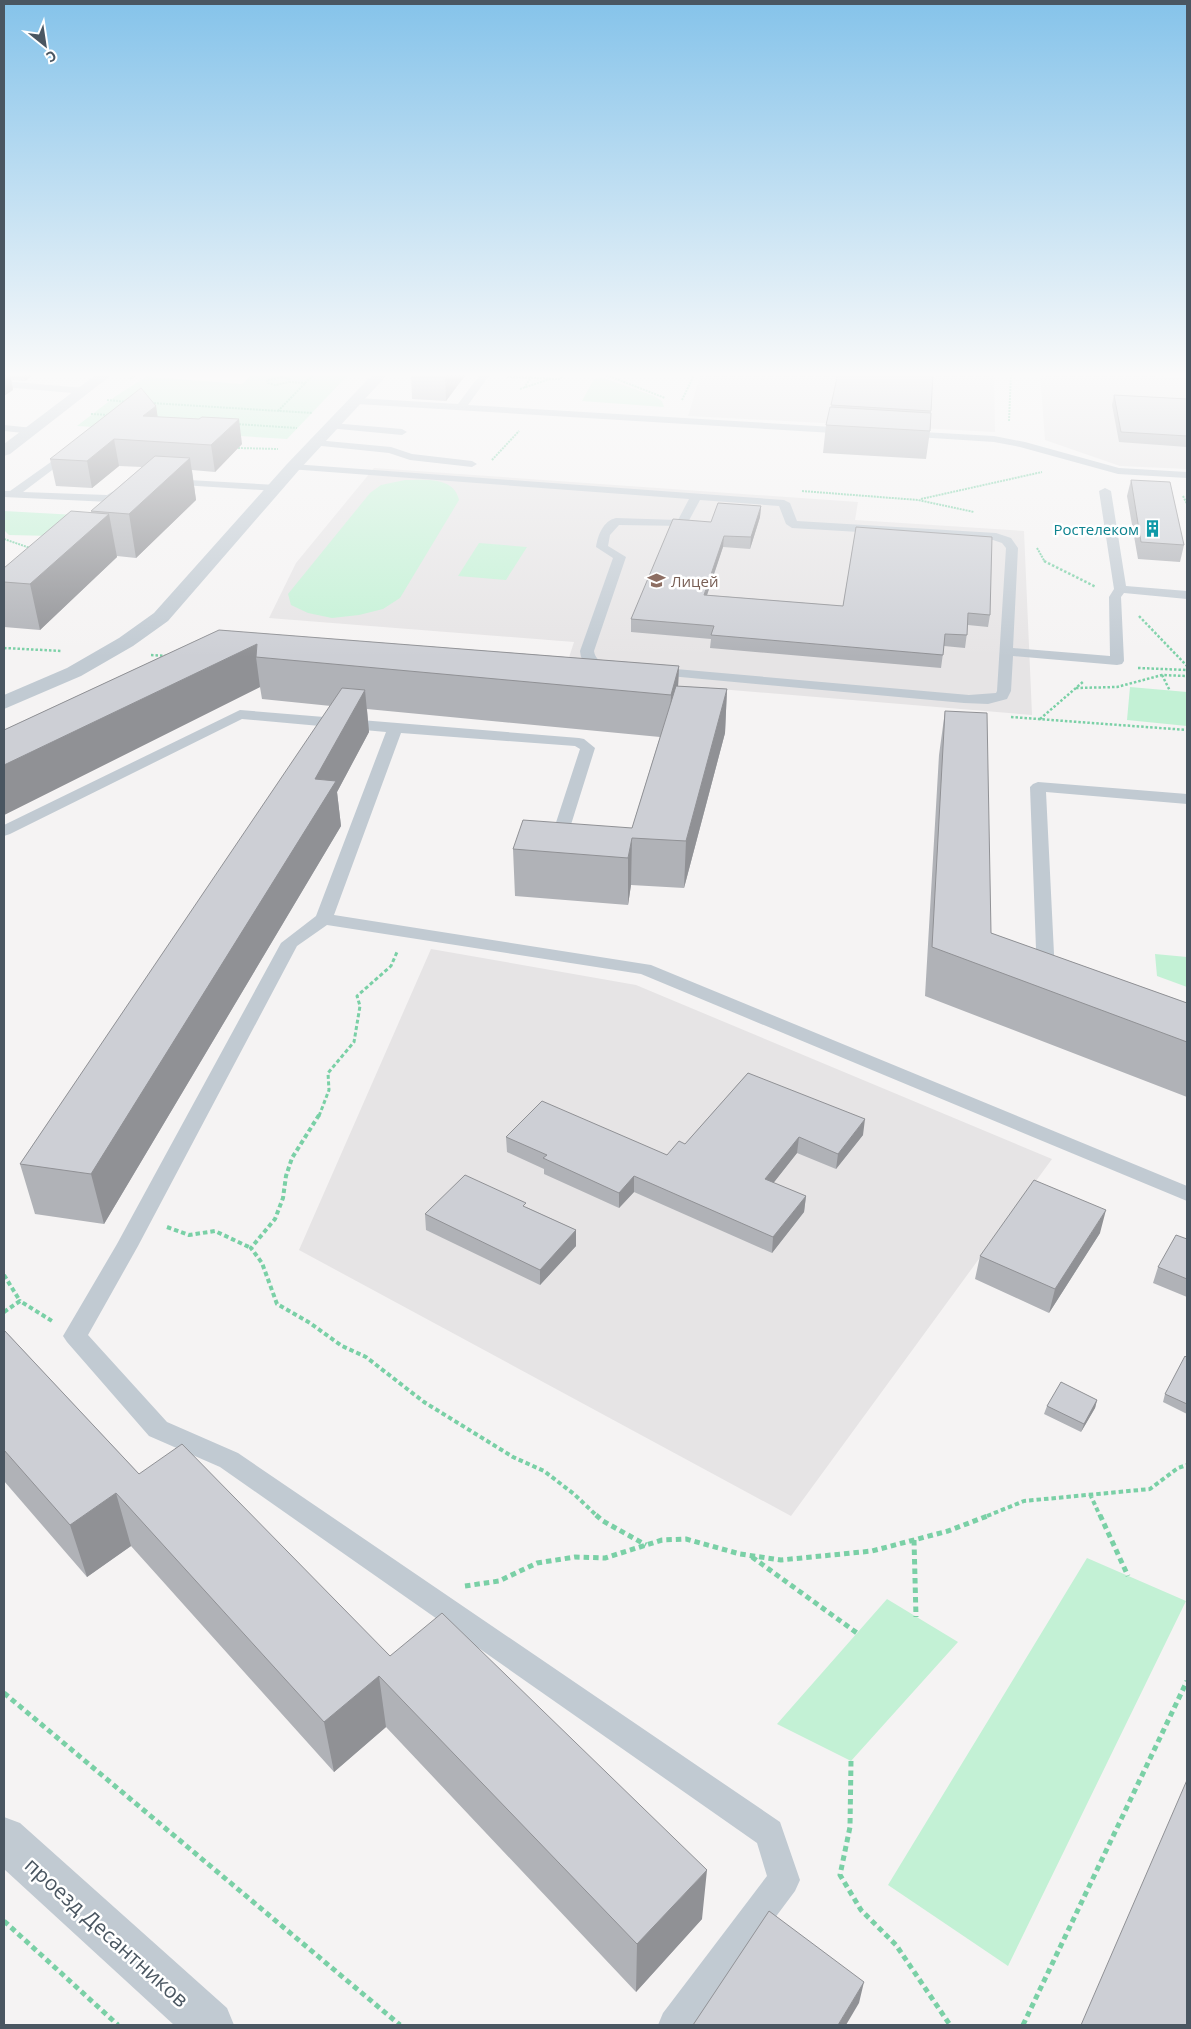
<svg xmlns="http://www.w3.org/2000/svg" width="1191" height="2029" font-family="'Open Sans',sans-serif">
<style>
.commercial{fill:#fdf9ef}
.education{fill:#e6e4e5}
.green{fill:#c3f1d5}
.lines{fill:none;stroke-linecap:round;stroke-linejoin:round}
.path-far4{stroke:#7ad0a6;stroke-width:2;stroke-dasharray:2 1;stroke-linecap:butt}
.path-far3{stroke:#7ad0a6;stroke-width:2.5;stroke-dasharray:2.5 2;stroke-linecap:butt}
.path-far2{stroke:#7ad0a6;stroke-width:3;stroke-dasharray:4 2.5;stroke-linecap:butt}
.path-far1{stroke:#7ad0a6;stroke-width:4;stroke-dasharray:4.5 3;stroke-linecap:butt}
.path{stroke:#7ad0a6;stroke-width:5;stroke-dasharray:5.5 4;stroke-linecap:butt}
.service{fill:#c1cad2;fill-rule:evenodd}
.minor{fill:#c1cad2;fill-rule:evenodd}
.tertiary{fill:#c1cad2;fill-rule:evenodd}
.wall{fill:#b0b2b7}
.shaded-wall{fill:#909195}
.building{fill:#cdcfd5;stroke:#909195}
.labels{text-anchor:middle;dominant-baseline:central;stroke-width:5;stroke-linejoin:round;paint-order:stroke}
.far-culture-label{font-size:15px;fill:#0d838f;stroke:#fff;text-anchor:end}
.far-education-label{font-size:15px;fill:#785e54;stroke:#fff;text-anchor:start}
.near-street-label{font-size:21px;fill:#4a5661;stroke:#fff}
</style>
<rect width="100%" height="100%" fill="#f5f3f3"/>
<!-- commercial -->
<path class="commercial" d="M 155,373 L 253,373 L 242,384 L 151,377 Z"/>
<!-- education -->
<path class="education" d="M 701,373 L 994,373 L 995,432 L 688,416 Z
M 1040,373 L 1103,373 L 1187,378 L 1187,469 L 1120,466 L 1045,440 Z
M 374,468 L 858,502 L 855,520 L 1024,531 L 1032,715 L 563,676 L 574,642 L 269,618 L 296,563 Z
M 431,949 L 636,985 L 1052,1159 L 791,1516 L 299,1250 Z"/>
<!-- green -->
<path class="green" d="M 152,373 L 155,373 L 151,377 L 242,384 L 253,373 L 350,373 L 287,439 L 77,426 L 116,396 Z
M 601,377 L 654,396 L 662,401 L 664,407 L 582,401 L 594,379 Z
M 405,480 C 424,480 454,476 459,500 L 400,598 L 383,609 L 359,615 L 332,618 L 308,613 L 291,605 L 288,594 L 370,493 L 381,485 Z
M 4,511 L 76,515 L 53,536 L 9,535 L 4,530 Z
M 479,543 L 527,547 L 506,580 L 458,576 Z
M 1130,687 L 1187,692 L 1187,726 L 1127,720 Z
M 1155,954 L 1187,957 L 1187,987 L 1157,976 Z
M 1087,1558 L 1186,1601 L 1008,1966 L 888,1885 Z
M 887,1599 L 958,1642 L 851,1761 L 777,1724 Z"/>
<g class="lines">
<!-- path-far4 -->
<path class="path-far4" d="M 601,373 L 665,398
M 282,377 L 289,379 L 289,382 L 275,385 L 268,383 L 267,380 Z
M 282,377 L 286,373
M 507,377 L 560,379 L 566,373
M 130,379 L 138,373
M 289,382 L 306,383
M 524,388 L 534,373
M 520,389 L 550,379
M 107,400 L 128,402
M 682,400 L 695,373
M 151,403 L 312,413
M 278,411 L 315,373
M 91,414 L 110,415
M 1009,421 L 1011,373
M 236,424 L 297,428
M 238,448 L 278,449
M 492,460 L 519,431
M 802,491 L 918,500 L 974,512
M 1183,496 L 1187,504
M 921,499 L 1042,472
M 4,539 L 30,548
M 1037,548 L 1045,562"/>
<!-- path-far3 -->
<path class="path-far3" d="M 1044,561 L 1096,587
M 1139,616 L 1187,666
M 4,648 L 62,651
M 151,655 L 169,656
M 1138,668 L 1187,670
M 1162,675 L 1170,691
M 1076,688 L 1117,687 L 1162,675 L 1187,676
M 1011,717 L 1187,730
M 1040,719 L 1084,681"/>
<!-- path-far2 -->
<path class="path-far2" d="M 319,1116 L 329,1090 L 328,1073 L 354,1042 L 360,1006 L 357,996 L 391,966 L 397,952"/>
<!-- path-far1 -->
<path class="path-far1" d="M 319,1115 L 292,1158 L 286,1176 L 283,1198 L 275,1219 L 251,1248 L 262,1263 L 277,1304 L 310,1323 L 342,1346 L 366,1357 L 424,1402 L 513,1457 L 544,1471 L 574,1494 L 597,1516
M 167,1227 L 189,1235 L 215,1231 L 251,1248
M 4,1275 L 20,1301
M 4,1312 L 20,1301 L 52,1321
M 1090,1494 L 1100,1516
M 987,1516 L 1024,1501 L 1150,1489 L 1178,1468 L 1187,1465"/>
<!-- path -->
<path class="path" d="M 596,1515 L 603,1521 L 646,1545
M 1100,1515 L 1128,1576
M 914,1540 L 916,1617
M 752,1557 L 857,1633
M 465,1586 L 499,1581 L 537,1563 L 575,1557 L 605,1558 L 662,1540 L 686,1539 L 740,1554 L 781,1560 L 872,1551 L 948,1531 L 990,1515
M 4,1693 L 400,2025
M 851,1761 L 850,1827 L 840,1875 L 861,1910 L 896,1945 L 950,2025
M 4,1921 L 118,2025
M 1023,2025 L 1187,1681"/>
<!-- service -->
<path class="service" d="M 481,373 L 491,373 L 468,405 L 850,428 L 855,431 L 850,434 L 357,404 L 352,401 L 357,398 L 458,404 Z
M 4,381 L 84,388 L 89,391 L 84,394 L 4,387 Z
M 332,423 L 402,429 L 407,432 L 402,435 L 328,428 L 327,426 Z
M 4,425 L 33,428 L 38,431 L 33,434 L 4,431 Z
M 905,431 L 994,436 L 1025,442 L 1119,468 L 1187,472 L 1187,478 L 1118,474 L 1020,447 L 994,442 L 901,436 L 900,434 L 901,432 Z
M 316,440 L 391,447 L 412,454 L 472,461 L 477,464 L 472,467 L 410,460 L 389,453 L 312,445 L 311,443 L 312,441 Z
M 72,447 L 76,448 L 77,450 L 76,452 L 23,492 L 107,495 L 125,484 L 131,487 L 129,489 L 110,502 L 4,497 L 4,491 L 10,491 Z
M 293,464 L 784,500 L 790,503 L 797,521 L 996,533 L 1011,538 L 1018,548 L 1013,648 L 1110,656 L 1109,597 L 1114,589 L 1099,491 L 1105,488 L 1111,491 L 1126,586 L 1187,591 L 1187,599 L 1124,593 L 1121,597 L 1124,661 L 1122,664 L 1117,665 L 1013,656 L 1011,691 L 1007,699 L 988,704 L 964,703 L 648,674 L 646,671 L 648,668 L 653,667 L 969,695 L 996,693 L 997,691 L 1006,548 L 1002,543 L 993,540 L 792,528 L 786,524 L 779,506 L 700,500 L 686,526 L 619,525 L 610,535 L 608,546 L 626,557 L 594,651 C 596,664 607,662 618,665 L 620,668 L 618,671 L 613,672 L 590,668 L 581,657 L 580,651 L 613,558 L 596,547 C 598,535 603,521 616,518 L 678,520 L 689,499 L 289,469 L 288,467 Z
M 170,479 L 276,485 L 282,488 L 276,491 L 166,484 L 164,482 Z
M 240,710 L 579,738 L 584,739 L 595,748 L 564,847 L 562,850 L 550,850 L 548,847 L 580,749 L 575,746 L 401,733 L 334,915 L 651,965 L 1187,1186 L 1187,1201 L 641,974 L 327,925 L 297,946 L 138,1246 L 88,1335 L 167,1422 L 238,1453 L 780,1822 L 800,1880 L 795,1891 L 695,2025 L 658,2025 L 663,2013 L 767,1876 L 757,1843 L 220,1467 L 149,1436 L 67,1342 L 63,1336 L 117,1244 L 281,943 L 316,916 L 386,732 L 242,719 L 10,834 L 4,836 L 4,825 Z
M 1038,782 L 1187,794 L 1187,804 L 1046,792 L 1055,974 L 1057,977 L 1054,981 C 1047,983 1041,983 1037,976 L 1030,787 L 1033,784 Z"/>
<!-- minor -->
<path class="minor" d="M 374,373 L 389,373 L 299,470 L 168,621 L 133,646 L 81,676 L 4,709 L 4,695 L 67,668 L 119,638 L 154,613 L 287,464 Z"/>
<!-- tertiary -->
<path class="tertiary" d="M 98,373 L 114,373 L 10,454 L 4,456 L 4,444 Z
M 4,1817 L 20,1823 L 227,2008 L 234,2025 L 174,2025 L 4,1869 Z"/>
</g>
<!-- wall -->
<path class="wall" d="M 4,373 L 36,373 L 25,381 L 11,380 L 13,390 Z
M 411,373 L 467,373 L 446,401 L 412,399 Z
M 838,373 L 933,373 L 930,431 L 926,459 L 823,453 L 826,425 L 831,407 Z
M 1114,395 L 1187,399 L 1187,447 L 1119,442 L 1112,405 Z
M 156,406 L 157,417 L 242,444 L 215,472 L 192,470 L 196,500 L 136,558 L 117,556 L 117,557 L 40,630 L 4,627 L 4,568 L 91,512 L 91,511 L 142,467 L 119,466 L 92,488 L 56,486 L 50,459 Z
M 1131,480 L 1184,545 L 1180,562 L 1138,559 L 1127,496 Z
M 761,506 L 760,517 L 750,549 L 723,547 L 707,595 L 843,606 L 856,527 L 990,615 L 988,627 L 968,625 L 965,648 L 944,646 L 941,668 L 710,648 L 711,639 L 631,632 L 631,619 L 711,522 Z
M 219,630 L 679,666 L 678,686 L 727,689 L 725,733 L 684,888 L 631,885 L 628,905 L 515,896 L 513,849 L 632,828 L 660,737 L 367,709 L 369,732 L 337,792 L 341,826 L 104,1224 L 35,1214 L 20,1164 L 331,706 L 262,699 L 260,687 L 4,815 L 4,730 Z
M 945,711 L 991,933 L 1187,1003 L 1187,1097 L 925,996 L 939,755 Z
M 748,1073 L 863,1135 L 836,1169 L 797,1153 L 773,1183 L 806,1196 L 804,1212 L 772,1253 L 634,1192 L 619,1208 L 544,1174 L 544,1169 L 507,1152 L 506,1137 L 667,1155 L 685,1144 Z
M 526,1207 L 576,1230 L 576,1246 L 540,1285 L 426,1230 L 425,1214 Z
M 1100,1233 L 1049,1313 L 975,1279 L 980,1256 Z
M 1187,1239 L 1187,1297 L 1153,1283 L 1158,1267 Z
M 4,1330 L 139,1474 L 390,1656 L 702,1919 L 636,1992 L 386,1727 L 334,1772 L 131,1546 L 87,1577 L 4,1481 Z
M 1187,1358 L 1187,1414 L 1163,1402 L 1165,1394 Z
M 1097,1400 L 1095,1408 L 1081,1432 L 1044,1414 L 1047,1406 Z"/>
<!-- shaded-wall -->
<path class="shaded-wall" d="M 4,373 L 10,373 L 13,390 L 4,396 Z
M 24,373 L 36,373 L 25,381 Z
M 445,373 L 467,373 L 446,401 Z
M 156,406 L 160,431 L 143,416 Z
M 239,419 L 242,444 L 215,472 L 211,445 Z
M 114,439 L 119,466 L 92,488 L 87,461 Z
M 190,458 L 196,500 L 136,558 L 129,514 Z
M 761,506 L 760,517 L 750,549 L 751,537 Z
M 109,514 L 117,557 L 40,630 L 30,584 Z
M 724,536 L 723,547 L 703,607 L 704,595 Z
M 257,644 L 256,657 L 260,687 L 4,815 L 4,765 Z
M 679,666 L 677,709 L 669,738 L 671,695 Z
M 727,689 L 725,733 L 684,888 L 686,841 Z
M 365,690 L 369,732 L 337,792 L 341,826 L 104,1224 L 91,1174 Z
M 632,838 L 631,885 L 628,905 L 628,858 Z
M 865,1119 L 863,1135 L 836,1169 L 838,1154 Z
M 799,1137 L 797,1153 L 764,1195 L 765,1179 Z
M 634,1176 L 634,1192 L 619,1208 L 619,1193 Z
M 806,1196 L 804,1212 L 772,1253 L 773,1237 Z
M 1106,1210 L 1100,1233 L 1049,1313 L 1055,1289 Z
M 576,1230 L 576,1246 L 540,1285 L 540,1270 Z
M 1097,1400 L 1095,1408 L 1081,1432 L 1084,1424 Z
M 116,1493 L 131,1546 L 87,1577 L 70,1525 Z
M 379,1676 L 386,1727 L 334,1772 L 324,1722 Z
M 707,1870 L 702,1919 L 636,1992 L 637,1944 Z
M 864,1982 L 859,2003 L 846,2025 L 838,2025 Z"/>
<!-- building -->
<path class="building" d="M 838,373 L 933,373 L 931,411 L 831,405 Z
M 141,388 L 156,406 L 143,416 L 199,419 L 202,417 L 239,419 L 211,445 L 114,439 L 87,461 L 50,459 Z
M 1114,395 L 1187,399 L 1187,436 L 1121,432 Z
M 830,407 L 931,413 L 930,431 L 826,425 Z
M 155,456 L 190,458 L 129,514 L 91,511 Z
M 1131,480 L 1170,482 L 1184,545 L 1141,542 Z
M 718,503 L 761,506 L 751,537 L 724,536 L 704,595 L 843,606 L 856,527 L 992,537 L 990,615 L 968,613 L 967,635 L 945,634 L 943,655 L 711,635 L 714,626 L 631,619 L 673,519 L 711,522 Z
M 71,511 L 109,514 L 30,584 L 4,582 L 4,568 Z
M 219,630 L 679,666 L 671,695 L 256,657 L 257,644 L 4,765 L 4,730 Z
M 676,686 L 727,689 L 686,841 L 632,838 L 628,858 L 513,849 L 523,820 L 632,828 Z
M 342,688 L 365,690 L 315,779 L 336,781 L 91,1174 L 20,1164 Z
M 945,711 L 987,713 L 991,933 L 1187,1003 L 1187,1042 L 932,947 Z
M 748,1073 L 865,1119 L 838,1154 L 799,1137 L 765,1179 L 806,1196 L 773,1237 L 634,1176 L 619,1193 L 543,1158 L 547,1155 L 506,1137 L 542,1101 L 667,1155 L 679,1141 L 685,1144 Z
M 465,1175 L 526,1203 L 523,1206 L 576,1230 L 540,1270 L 425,1214 Z
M 1034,1180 L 1106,1210 L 1055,1289 L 980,1256 Z
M 1176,1235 L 1187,1239 L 1187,1279 L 1158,1267 Z
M 4,1330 L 139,1474 L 182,1444 L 390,1656 L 442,1613 L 707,1870 L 637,1944 L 379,1676 L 324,1722 L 116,1493 L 70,1525 L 4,1450 Z
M 1185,1356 L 1187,1358 L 1187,1404 L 1165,1394 Z
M 1061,1382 L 1097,1400 L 1084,1424 L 1047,1406 Z
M 1187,1780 L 1187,2025 L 1081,2025 Z
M 769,1911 L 864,1982 L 838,2025 L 693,2025 Z"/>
<!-- sky -->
<linearGradient id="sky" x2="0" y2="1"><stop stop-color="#85c3ea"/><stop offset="0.57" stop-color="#fafafa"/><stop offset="1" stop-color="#fafafa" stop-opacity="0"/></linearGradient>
<rect width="1191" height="657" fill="url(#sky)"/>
<!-- icons -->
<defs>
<symbol id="building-bare" viewBox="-9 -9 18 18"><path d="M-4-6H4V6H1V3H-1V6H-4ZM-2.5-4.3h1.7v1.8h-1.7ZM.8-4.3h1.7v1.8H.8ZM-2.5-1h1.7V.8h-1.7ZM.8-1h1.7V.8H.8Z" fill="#0f9aa8" stroke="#fff" stroke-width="2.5" paint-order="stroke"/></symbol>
<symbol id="school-bare" viewBox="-9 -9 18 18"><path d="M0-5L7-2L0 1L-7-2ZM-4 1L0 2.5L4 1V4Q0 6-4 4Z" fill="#8d6e63" stroke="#fff" stroke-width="2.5" paint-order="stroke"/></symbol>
</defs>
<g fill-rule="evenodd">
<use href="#building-bare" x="1140" y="516" width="25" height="25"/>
<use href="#school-bare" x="644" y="568" width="25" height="25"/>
</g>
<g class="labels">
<!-- far-culture labels -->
<g class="far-culture-label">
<text x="1139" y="529">Ростелеком</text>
</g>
<!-- far-education labels -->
<g class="far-education-label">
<text x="671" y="581">Лицей</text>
</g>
<!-- near-street labels -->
<g class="near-street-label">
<text transform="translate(107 1932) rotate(42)">проезд Десантников</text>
</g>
</g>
<!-- border -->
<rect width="1191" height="2029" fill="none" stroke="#4a5661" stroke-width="10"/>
<!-- north arrow -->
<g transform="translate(45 45) rotate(150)" stroke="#ffffff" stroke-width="4" paint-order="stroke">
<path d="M0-4L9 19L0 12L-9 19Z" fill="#4a5661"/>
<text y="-8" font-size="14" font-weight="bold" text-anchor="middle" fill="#4a5661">С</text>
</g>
</svg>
